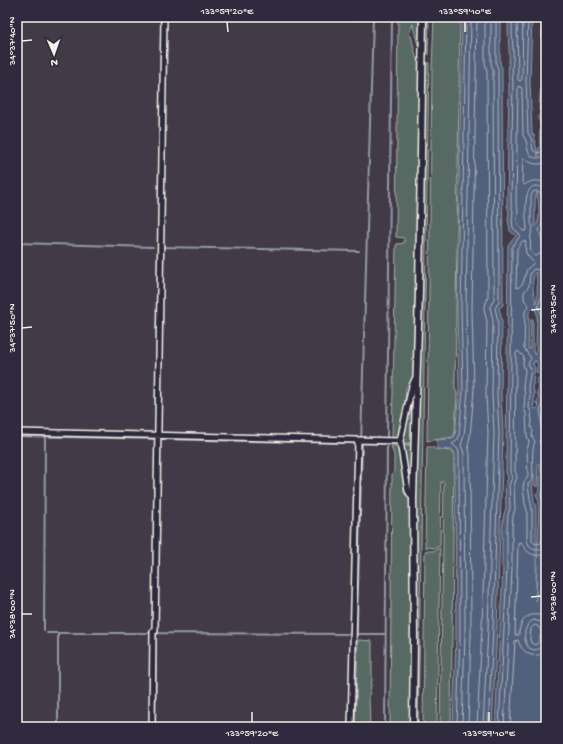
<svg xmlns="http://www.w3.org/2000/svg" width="563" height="744" font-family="'Gochi Hand',sans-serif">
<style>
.green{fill:#576a64;stroke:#a6aea6}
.water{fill:#51617b;stroke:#929ba7;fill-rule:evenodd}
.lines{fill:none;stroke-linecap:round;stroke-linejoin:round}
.shore{stroke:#b3b7bc;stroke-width:1}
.stream{stroke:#929ba7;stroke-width:2}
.minor-casing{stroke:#f4f1e8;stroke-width:8}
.tertiary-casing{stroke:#f4f1e8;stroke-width:9}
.minor{stroke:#2f2a3d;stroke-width:5}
.tertiary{stroke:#2f2a3d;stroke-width:6}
.ticks{fill:none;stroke:#f4f1e8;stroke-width:1.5}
.neatline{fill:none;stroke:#f4f1e8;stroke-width:1.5}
.ticks-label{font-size:10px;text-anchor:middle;fill:#f4f1e8}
</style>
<rect width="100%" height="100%" fill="#423a46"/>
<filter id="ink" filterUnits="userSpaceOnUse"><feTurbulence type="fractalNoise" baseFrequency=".025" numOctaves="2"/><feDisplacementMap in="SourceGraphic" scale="8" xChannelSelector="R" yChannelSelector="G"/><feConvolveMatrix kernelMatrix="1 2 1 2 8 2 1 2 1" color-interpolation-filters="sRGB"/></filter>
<g filter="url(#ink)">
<!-- green -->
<path class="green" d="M 398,17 L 421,17 L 420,52 L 414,30 L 413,24 L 409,34 L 411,36 L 416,57 L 419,61 L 418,192 L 413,379 L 406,387 L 404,413 L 399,436 L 396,439 L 392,439 L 396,245 L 397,244 L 404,243 L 404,238 L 396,237 Z
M 427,17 L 429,17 L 428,55 L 426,53 Z
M 434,17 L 460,17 L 455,387 L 457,394 L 455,432 L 453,437 L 427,441 L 432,68 Z
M 426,62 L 429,63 L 418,727 L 416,727 L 417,577 L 416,443 L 422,296 Z
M 411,397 L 412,397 L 411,443 L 403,443 Z
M 411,445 L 411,483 L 409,483 L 403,446 Z
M 391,446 L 399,446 L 405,494 L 411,502 L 410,727 L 390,727 L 392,474 L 394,472 L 394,455 Z
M 427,447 L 433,447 L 434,449 L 451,451 L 453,452 L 454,455 L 451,727 L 440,727 L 444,482 L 441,482 L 440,546 L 435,548 L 425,547 Z
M 440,548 L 437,727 L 423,727 L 425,551 L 433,551 Z
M 358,640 L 372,641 L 372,680 L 369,696 L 370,727 L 355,727 Z"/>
<!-- water -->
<path class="water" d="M 462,17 L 500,17 L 500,63 L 502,68 L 503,305 L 499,308 L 502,320 L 501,395 L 503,433 L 497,629 L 492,727 L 453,727 L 456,635 L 455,454 L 453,450 L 437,449 L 437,440 L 452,439 L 455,437 L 459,390 L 457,310 Z
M 508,17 L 532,17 L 530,81 L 532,134 L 534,135 L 538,157 L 539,155 L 538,149 L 540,147 C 538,137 542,126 538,118 L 540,113 L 539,109 L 541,80 L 542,17 L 546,17 L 546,727 L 495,727 L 503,568 L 502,566 L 502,529 L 504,514 L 506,508 L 505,485 L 508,478 L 506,472 L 508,245 L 516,236 L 510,231 L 508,219 L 509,212 L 507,205 L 509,82 C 507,71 510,60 509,49 C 508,38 508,28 508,17 ZM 537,192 C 538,200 542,220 535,227 L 535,200 ZM 536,272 C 537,277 538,299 536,303 C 534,295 530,279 536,272 ZM 534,307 L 537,314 L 536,355 L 533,352 L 533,319 L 531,319 L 530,349 L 528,349 L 529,312 ZM 535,360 L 538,365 L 536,372 L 540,375 C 536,380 537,382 539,388 L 537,393 L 539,398 L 536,403 L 539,406 L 536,409 L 533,408 L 534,403 L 534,395 L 535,393 L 534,392 L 532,386 L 534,383 L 533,381 L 535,367 L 532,363 L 534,363 ZM 538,463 L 540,464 L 540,491 L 536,494 L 539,501 L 536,601 L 536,504 L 534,503 C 534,493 530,483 534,474 L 534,485 L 537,487 Z"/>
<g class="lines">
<!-- shore -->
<path class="shore" d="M 517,17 L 518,80 L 520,81 L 522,79 L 523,17
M 528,17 L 526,81 L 528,133 L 531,138 L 533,150 L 537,153 L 541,152 L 544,147 L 542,134 L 544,129 L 543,100 L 545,81 L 546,36
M 546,154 C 540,160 530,160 528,150 C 527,147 527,143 526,141 C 525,139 524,137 523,135 L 522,88 L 519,86 L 518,88 L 516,203 L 518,211 L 517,219 L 518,225 L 523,231 L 526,231 L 527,228 C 526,219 522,186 536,186 C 541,186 544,189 546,193
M 546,162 C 538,166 532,164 525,159 L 523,159 L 522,183 L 524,185 C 532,180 538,179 546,184
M 537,191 L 541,194 C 544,203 545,222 539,230 C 542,238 544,247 540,254 C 536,257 533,256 531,252 C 530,246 530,233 533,229 L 531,222 L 531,196 L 533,192 Z
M 523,241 L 525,241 L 526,242 C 524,254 527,255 534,263 L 527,269 L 523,283 L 518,288 L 516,287 L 517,249 Z
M 534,269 L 539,270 C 542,276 542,301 538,306 L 541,314 L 540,354 L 539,359 L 542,364 L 541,369 L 544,375 L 541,381 L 543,388 C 540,396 544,404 540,411 C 543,419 540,428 542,436 L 539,442 L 543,447 C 543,449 542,451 542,453 C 542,464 548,486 541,496 L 543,501 L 542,540 L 541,543 L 537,544 L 534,543 L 532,540 L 532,508 C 531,505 528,487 528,484 C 529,483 531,481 533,479 C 533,470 531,448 535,442 L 532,436 L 533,431 L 531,427 L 532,421 L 531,412 L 529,408 L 530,394 L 528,387 L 531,369 L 528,364 L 531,358 L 524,348 L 525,311 L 529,305 L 524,300 L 524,292 L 529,286 L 530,274 Z
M 546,302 L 544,307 L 546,314 L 545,359 L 546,361
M 546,553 C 535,559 526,553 521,542 L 518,543 L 515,635 L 519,635 C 519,632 519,628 521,625 C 524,614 537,612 546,618
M 534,620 L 543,623 C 550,634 543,658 528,647 C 522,638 524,624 534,620 Z
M 535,625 L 539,627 L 541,632 L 539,642 L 535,645 L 531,643 L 530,639 L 531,629 Z
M 457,727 L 460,635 L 459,454 L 458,449 L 452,444 L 458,440 L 459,436 L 463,390 L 461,310 L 466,17
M 462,727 L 465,635 L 464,454 L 461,445 L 464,436 L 468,390 L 466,310 L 471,17
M 468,727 L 471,635 L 470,454 L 468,445 L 470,437 L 474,390 L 472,310 L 477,17
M 477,727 L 482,628 L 488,433 L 486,395 L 487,322 L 484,309 L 488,297 L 487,71 L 485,63 L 485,17
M 483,727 L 488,629 L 494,433 L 492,395 L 493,321 L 490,307 L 494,299 L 493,70 L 491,63 L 491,17
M 488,727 L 493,629 L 499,433 L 497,395 L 498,321 L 495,308 L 499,302 L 498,69 L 496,63 L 496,17
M 499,727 L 507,569 L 507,529 L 508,515 L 510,508 L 509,485 L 512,478 L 510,471 L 512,247 L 520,236 L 519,233 L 513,228 L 512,219 L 513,212 L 511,204 L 513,82 C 511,71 514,60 513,49 C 512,38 512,28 512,17
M 504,727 L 512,569 L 512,529 L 513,516 L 515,509 L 514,486 L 517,477 L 515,470 L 516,353 L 518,351 L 524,357 L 523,364 L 525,371 L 523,386 L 525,394 L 524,408 L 526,414 L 527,436 L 529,442 L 527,450 L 528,477 L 524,482 L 523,487 L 525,504 L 527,510 L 527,541 L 530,547 L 536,549 L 541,549 L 546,544
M 510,727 L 515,641 L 518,640 C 522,653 534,661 546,651"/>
<!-- stream -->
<path class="stream" d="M 226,17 L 364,20
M 17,243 L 153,247
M 162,247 L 359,251
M 160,433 L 161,418
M 17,436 L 397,444
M 387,437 L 392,17
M 361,444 L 373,17
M 406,444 L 410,444
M 44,630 L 45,436
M 47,633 L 151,633
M 155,633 L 351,634
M 357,634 L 385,634
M 58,727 L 58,633
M 155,727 L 156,632
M 354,727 L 362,444
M 385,727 L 387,445"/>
<defs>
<path id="minor" d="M 17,432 L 400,441
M 413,498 L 408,491 L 400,441 L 412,386 L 415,379
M 155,631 L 164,17
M 152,727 L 153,631
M 351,727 L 358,441"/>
<path id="tertiary" d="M 413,727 L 414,638 L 413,498 L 419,292 L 423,17"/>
</defs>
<!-- minor casing -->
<use href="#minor" class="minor-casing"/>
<!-- tertiary casing -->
<use href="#tertiary" class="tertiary-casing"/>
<!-- minor -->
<use href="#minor" class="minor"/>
<!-- tertiary -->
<use href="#tertiary" class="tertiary"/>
</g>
</g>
<!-- ticks -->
<path class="ticks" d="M 227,22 L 228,32M 465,22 L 465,32M 22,41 L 32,40M 531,310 L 541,309M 22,328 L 32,327M 531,597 L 541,596M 22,614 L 32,614M 252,712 L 252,722M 489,712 L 489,722"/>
<!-- margin -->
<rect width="563" height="744" fill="none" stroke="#2f2a3d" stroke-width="44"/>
<!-- north arrow -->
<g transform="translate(54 54) rotate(178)" stroke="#2f2a3d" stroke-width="3" paint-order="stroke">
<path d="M0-3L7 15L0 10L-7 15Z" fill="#f4f1e8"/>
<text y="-6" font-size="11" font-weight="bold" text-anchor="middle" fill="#f4f1e8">N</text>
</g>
<rect x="22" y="22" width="519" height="700" class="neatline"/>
<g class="ticks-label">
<text x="227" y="14">133°59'20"E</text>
<text x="465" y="14">133°59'10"E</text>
<text transform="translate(11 41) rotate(-90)" y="4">34°37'40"N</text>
<text transform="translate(552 309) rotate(-90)" y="4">34°37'50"N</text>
<text transform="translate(11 328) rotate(-90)" y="4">34°37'50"N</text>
<text transform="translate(552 596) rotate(-90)" y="4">34°38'00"N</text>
<text transform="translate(11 614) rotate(-90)" y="4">34°38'00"N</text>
<text x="252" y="736">133°59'20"E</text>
<text x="489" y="736">133°59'10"E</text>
</g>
</svg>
